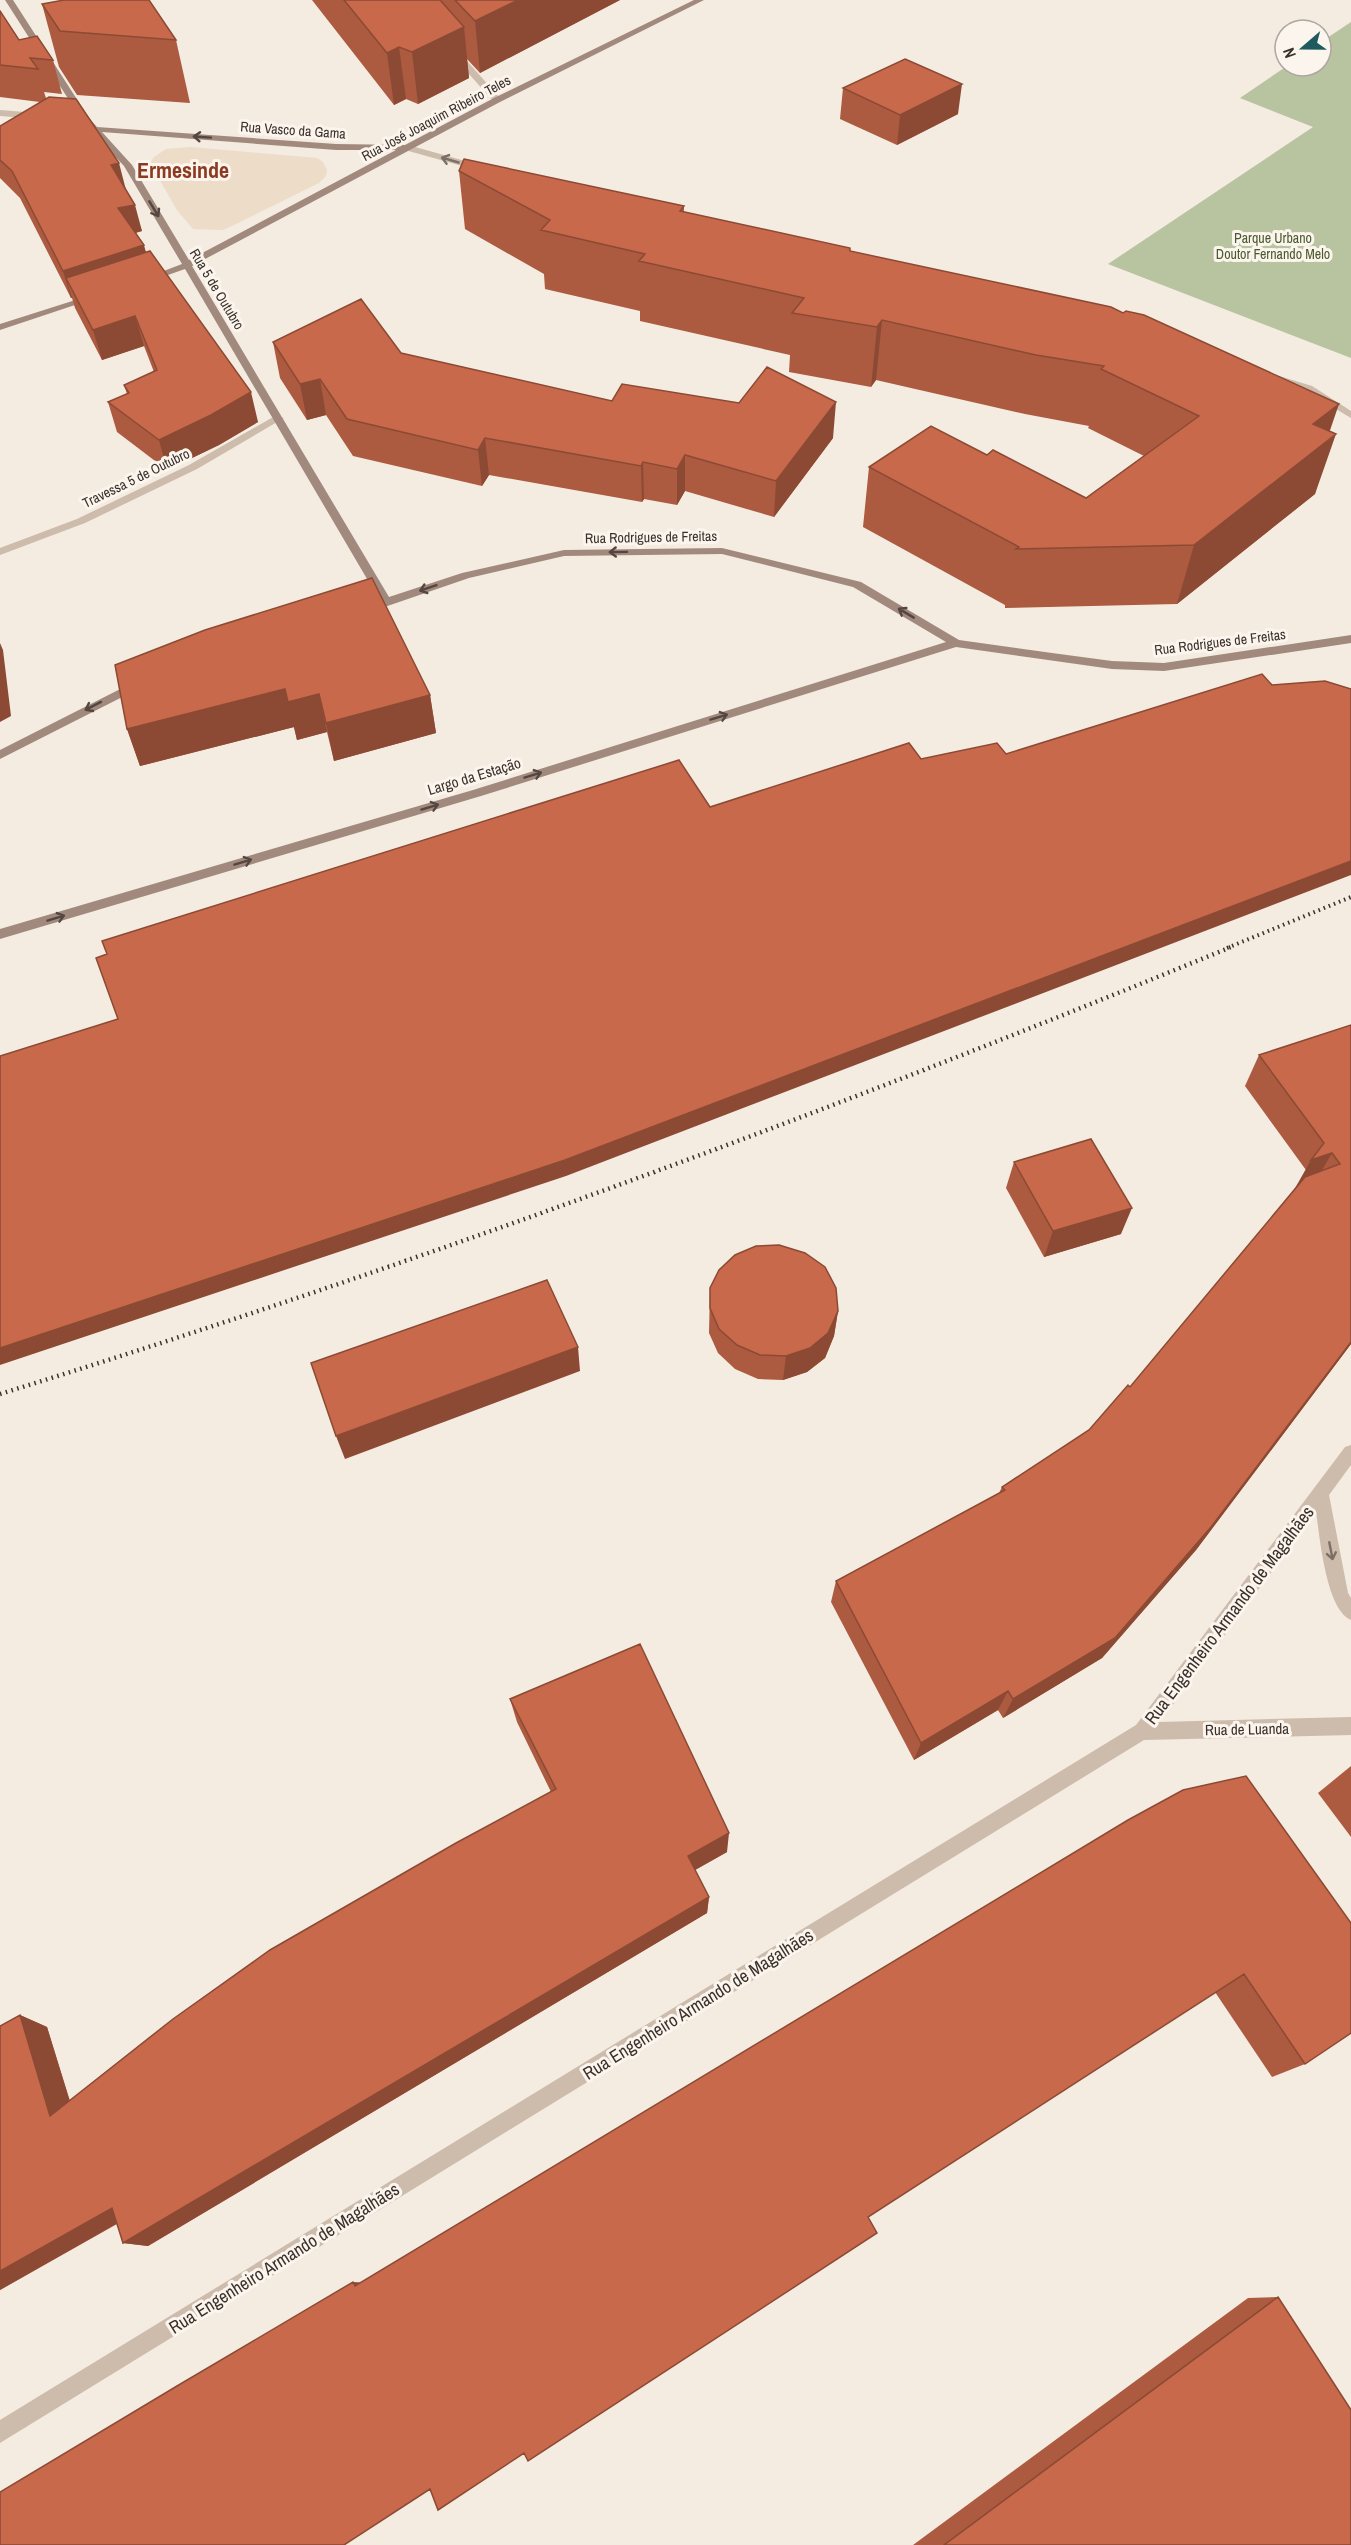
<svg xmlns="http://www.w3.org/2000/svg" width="1351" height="2545" font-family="'Archivo Narrow',sans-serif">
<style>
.green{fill:#b8c4a0}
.plaza{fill:#ecdcc8}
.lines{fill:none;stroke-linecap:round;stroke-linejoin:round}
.minor{fill:#cdbbac;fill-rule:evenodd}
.secondary{fill:#a18a7d;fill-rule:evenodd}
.rail-far1{stroke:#3b302b;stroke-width:4;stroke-dasharray:1.5 4;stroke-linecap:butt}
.rail{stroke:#3b302b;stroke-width:4.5;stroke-dasharray:1.5 4.5;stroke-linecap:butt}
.wall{fill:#ac5a40}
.shaded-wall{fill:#8c4a34}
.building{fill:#c8694b;stroke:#8c4a34;stroke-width:1.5}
.oneway{stroke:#544640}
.oneway2{stroke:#7d6f65}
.labels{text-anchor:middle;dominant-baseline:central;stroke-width:6;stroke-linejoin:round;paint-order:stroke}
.far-street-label{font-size:14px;fill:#3b302b;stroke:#fbf5ee}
.far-park-label{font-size:14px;fill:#4a5a2e;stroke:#fbf5ee}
.street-label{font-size:15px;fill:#3b302b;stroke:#fbf5ee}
.near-street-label{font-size:18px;fill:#3b302b;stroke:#fbf5ee}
.far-town-label{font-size:22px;font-weight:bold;fill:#8c3b22;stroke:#fbf5ee}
</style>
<rect width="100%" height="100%" fill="#f4ebe1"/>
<!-- green -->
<path class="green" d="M 1351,22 L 1351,358 L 1108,264 L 1313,127 L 1240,98 L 1287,66 L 1321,66 L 1321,42 Z"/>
<!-- plaza -->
<path class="plaza" d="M 191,147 L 317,158 L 323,162 L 327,170 L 326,176 L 319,183 L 234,225 L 223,230 L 193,229 L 177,210 L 150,163 L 154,157 L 166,149 Z"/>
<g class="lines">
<!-- minor -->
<path class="minor" d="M 452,51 L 458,51 L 500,98 L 500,102 L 494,102 L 452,55 Z
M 0,110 L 38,113 L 42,116 L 38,119 L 0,116 Z
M 408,145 L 483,166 L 484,168 L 480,171 L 405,150 L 405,146 Z
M 1276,375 L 1312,386 L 1351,411 L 1351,418 L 1304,390 L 1272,380 L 1271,378 Z
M 275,416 L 284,418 L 197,469 L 85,523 L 0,555 L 0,548 L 77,519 L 189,465 Z
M 1351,1445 L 1351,1465 L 1329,1495 L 1348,1593 L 1351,1598 L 1351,1620 C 1326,1610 1320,1538 1316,1512 L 1160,1722 L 1351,1717 L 1351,1735 L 1144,1740 L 0,2443 L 0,2420 L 1136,1725 L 1345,1447 Z"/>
<!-- secondary -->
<path class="secondary" d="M 5,0 L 13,0 L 89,118 L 97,127 L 336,144 L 405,145 L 494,98 L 694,0 L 704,0 L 500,102 L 192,266 L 389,597 L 462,573 L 564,550 L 722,548 L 861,582 L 959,640 L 1052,653 L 1112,661 L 1164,663 L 1351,635 L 1351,643 L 1164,671 L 1112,669 L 956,647 L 481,796 L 0,939 L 0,929 L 473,790 L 946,642 L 853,587 L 722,554 L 564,556 L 469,578 L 370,612 L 362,612 L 362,606 L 380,601 L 185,269 L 148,282 L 143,279 L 182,264 L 124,166 L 83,122 ZM 102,132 L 336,150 L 396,150 L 189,260 L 132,165 Z
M 88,296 L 96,298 L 0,330 L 0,324 Z
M 138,680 L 144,684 L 142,687 L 0,759 L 0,750 Z"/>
<!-- rail-far1 -->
<path class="rail-far1" d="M 1227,948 L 1351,897"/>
<!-- rail -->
<path class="rail" d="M 0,1394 C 417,1265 827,1113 1231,947"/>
</g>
<!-- wall -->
<path class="wall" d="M 312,0 L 620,0 L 480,73 L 467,59 L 469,78 L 418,104 L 406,99 L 394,105 Z
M 42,4 L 176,40 L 190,103 L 77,95 L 59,67 Z
M 0,11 L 19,40 L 53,60 L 62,94 L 44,92 L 46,98 L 125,189 L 142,231 L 136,233 L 146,252 L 258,422 L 219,445 L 167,470 L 117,432 L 108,402 L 127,394 L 124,385 L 154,372 L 144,346 L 102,360 L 75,308 L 72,298 L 71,298 L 20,198 L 0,178 L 0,126 L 40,102 L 0,97 Z
M 843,88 L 958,114 L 897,145 L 840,119 Z
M 459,171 L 684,206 L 684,212 L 850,251 L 1329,432 L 1315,494 L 1177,604 L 1005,608 L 1005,605 L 863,527 L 869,467 L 987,455 L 1086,498 L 1144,456 L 1088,428 L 1089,426 L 1025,414 L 876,380 L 871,387 L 789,372 L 790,355 L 640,321 L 640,311 L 545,289 L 544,274 L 465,229 Z
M 273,342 L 401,353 L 612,401 L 833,438 L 774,517 L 685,491 L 677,505 L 644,499 L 642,502 L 489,475 L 482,486 L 353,456 L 326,415 L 307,420 L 280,378 Z
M 115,665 L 430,695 L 436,733 L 334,761 L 327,732 L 297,740 L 294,727 L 140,766 L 127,729 Z
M 1351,1025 L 1351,1344 L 1196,1550 L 1102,1658 L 1003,1718 L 998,1710 L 914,1760 L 831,1602 L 836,1581 L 999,1493 L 1002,1487 L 1089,1430 L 1130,1387 L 1295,1190 L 1306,1170 L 1245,1086 L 1259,1055 Z
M 1014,1162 L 1121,1234 L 1044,1257 L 1006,1188 Z
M 710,1288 L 838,1311 L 834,1336 L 825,1358 L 807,1372 L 783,1380 L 758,1379 L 735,1369 L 718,1353 L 709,1333 Z
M 510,1699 L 727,1852 L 695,1870 L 709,1897 L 707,1913 L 148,2246 L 123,2243 L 117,2224 L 0,2290 L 0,2026 L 20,2015 L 47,2027 L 70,2101 L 551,1792 L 517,1722 Z
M 1351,1766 L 1351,1837 L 1318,1793 Z
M 1183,1790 L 1305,2064 L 1272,2077 L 1215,1992 L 868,2217 L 524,2453 L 430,2489 L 362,2282 Z
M 1278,2297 L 1351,2545 L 913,2545 L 1248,2298 Z"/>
<!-- shaded-wall -->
<path class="shaded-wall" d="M 518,0 L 620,0 L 480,73 L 475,21 Z
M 464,27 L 469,78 L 418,104 L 412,52 Z
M 399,47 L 406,99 L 394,105 L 387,53 Z
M 962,84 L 958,114 L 897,145 L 900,115 Z
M 119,163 L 126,190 L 111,165 Z
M 135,205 L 142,231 L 125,235 L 118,208 Z
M 144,245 L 151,272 L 66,278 L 72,298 L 71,298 L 63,271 Z
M 135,316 L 144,346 L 102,360 L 93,330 Z
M 882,320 L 876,380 L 871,387 L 877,327 Z
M 320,379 L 326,415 L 307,420 L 300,384 Z
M 251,392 L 258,422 L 219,445 L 167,470 L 159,440 Z
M 836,402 L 833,438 L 774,517 L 776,481 Z
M 1339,404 L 1326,442 L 1336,434 L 1315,494 L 1177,604 L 1194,545 L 1313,424 Z
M 485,438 L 489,475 L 482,486 L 478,450 Z
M 685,455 L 685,491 L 677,505 L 677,469 Z
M 643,462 L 644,499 L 642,502 L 641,466 Z
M 0,643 L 3,650 L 11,716 L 0,722 Z
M 285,689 L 294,727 L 140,766 L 127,729 Z
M 319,694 L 327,732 L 297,740 L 288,702 Z
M 430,695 L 436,733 L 334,761 L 326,723 Z
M 1351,861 L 1351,875 L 566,1176 L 0,1365 L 0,1348 Z
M 1332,1153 L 1315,1182 L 1294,1190 L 1311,1160 Z
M 1132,1208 L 1121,1234 L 1044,1257 L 1053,1231 Z
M 838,1311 L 834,1336 L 825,1358 L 807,1372 L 783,1380 L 786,1356 Z
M 1351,1342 L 1351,1344 L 1196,1550 L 1102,1658 L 1003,1718 L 1013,1699 Z
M 578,1347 L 580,1371 L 345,1459 L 336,1436 Z
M 1008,1691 L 998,1710 L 914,1760 L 921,1743 Z
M 729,1833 L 727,1852 L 688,1874 L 688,1856 Z
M 709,1897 L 707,1913 L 148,2246 L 123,2243 Z
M 20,2015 L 47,2027 L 77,2125 L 50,2116 Z
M 112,2208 L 137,2212 L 0,2290 L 0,2271 Z
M 353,2282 L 371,2283 L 355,2286 Z"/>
<!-- building -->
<path class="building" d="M 64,0 L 149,0 L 176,40 L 60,31 L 42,4 Z
M 344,0 L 440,0 L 464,27 L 412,52 L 399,47 L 387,53 Z
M 455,0 L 518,0 L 475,21 Z
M 0,11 L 19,40 L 37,36 L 53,60 L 30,58 L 38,69 L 0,65 Z
M 905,59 L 962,84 L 900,115 L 843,88 Z
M 49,97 L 76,99 L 119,163 L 111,165 L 135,205 L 118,208 L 144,245 L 63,271 L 12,171 L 0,160 L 0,126 Z
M 464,159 L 684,206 L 680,211 L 850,248 L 850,251 L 1111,307 L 1123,313 L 1126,311 L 1144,315 L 1339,404 L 1313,424 L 1336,434 L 1194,545 L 1016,549 L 1019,547 L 869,467 L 931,426 L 987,455 L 993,450 L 1086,498 L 1199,416 L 1101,369 L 1104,366 L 1036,355 L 882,320 L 877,327 L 792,313 L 804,298 L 639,261 L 645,254 L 541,230 L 550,220 L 459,171 Z
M 150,251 L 251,392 L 211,415 L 159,440 L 108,402 L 129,393 L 124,385 L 157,370 L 135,316 L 93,330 L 66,278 Z
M 361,299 L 401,353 L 612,401 L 622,384 L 739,403 L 767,367 L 836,402 L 776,481 L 685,455 L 677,469 L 643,462 L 641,466 L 485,438 L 478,450 L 347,419 L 320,379 L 300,384 L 273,342 Z
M 372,578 L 430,695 L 326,723 L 319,694 L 288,702 L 285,689 L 127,729 L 115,665 L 205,630 Z
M 1262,674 L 1272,685 L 1325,681 L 1351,689 L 1351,861 L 565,1160 L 0,1348 L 0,1056 L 118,1019 L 96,958 L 107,954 L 102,941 L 679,760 L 710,807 L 909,743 L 921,759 L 997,743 L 1006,754 Z
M 1351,1025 L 1351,1342 L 1211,1527 L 1115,1638 L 1013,1699 L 1008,1691 L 921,1743 L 836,1581 L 1005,1490 L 1002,1487 L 1089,1430 L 1128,1385 L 1130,1387 L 1305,1177 L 1340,1164 L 1332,1153 L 1311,1160 L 1324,1143 L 1259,1055 Z
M 1091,1139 L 1132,1208 L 1053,1231 L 1014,1162 Z
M 779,1245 L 805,1253 L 825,1267 L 836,1288 L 838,1311 L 828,1333 L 810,1348 L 786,1356 L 760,1355 L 737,1345 L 719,1329 L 710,1308 L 710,1288 L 719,1270 L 735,1255 L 756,1246 Z
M 547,1280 L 578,1347 L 336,1436 L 311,1363 Z
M 640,1644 L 729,1833 L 688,1856 L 709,1897 L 123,2243 L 112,2208 L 0,2271 L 0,2026 L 20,2015 L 50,2116 L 173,2019 L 270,1950 L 456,1843 L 556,1789 L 510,1699 Z
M 1246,1776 L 1351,1923 L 1351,2033 L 1305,2064 L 1244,1974 L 868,2217 L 877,2233 L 528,2461 L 524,2453 L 438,2510 L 430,2489 L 344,2545 L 0,2545 L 0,2492 L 177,2386 L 353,2282 L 355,2286 L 1128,1820 L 1183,1790 Z
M 1278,2297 L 1351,2410 L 1351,2545 L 944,2545 Z"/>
<!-- one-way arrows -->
<defs><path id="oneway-shaft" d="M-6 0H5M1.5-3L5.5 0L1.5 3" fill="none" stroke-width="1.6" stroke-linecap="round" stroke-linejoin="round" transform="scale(1.5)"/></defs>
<g class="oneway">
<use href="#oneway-shaft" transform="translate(202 137) rotate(-176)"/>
<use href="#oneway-shaft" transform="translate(154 209) rotate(59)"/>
<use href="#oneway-shaft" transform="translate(618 552) rotate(179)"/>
<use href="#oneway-shaft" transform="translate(428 588) rotate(161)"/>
<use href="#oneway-shaft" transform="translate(906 613) rotate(-149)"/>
<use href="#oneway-shaft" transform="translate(93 706) rotate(153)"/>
<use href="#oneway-shaft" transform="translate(719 717) rotate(-17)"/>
<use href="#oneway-shaft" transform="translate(533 775) rotate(-17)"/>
<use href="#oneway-shaft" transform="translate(430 807) rotate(-17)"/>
<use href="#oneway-shaft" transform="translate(243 862) rotate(-17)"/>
<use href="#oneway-shaft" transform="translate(56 918) rotate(-17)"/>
</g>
<g class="oneway2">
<use href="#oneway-shaft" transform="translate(450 160) rotate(-164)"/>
<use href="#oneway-shaft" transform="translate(1331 1551) rotate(79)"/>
</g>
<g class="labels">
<!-- far-street labels -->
<g class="far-street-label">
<text transform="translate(436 118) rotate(-28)">Rua José Joaquim Ribeiro Teles</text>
<text transform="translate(293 130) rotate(4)">Rua Vasco da Gama</text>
<text transform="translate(217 289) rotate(59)">Rua 5 de Outubro</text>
<text transform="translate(136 478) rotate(-26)">Travessa 5 de Outubro</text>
<text transform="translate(651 537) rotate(-1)">Rua Rodrigues de Freitas</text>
<text transform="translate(1220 642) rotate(-7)">Rua Rodrigues de Freitas</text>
</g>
<!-- far-park labels -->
<g class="far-park-label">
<text x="1273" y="238">Parque Urbano<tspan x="1273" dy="16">Doutor Fernando Melo</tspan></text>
</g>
<!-- street labels -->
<g class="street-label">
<text transform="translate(474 776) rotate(-17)">Largo da Estação</text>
<text transform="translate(1247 1729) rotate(-1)">Rua de Luanda</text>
</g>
<!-- near-street labels -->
<g class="near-street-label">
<text transform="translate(1229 1615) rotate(-53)">Rua Engenheiro Armando de Magalhães</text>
<text transform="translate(698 2004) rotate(-32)">Rua Engenheiro Armando de Magalhães</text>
<text transform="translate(284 2258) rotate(-32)">Rua Engenheiro Armando de Magalhães</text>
</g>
<!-- far-town labels -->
<g class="far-town-label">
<text x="183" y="170">Ermesinde</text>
</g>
</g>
<!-- north arrow -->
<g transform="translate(1303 48) rotate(250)"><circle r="28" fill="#fbf5ee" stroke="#aea6a0" stroke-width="1.5"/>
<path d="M0-4.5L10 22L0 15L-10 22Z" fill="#1f5a5e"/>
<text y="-9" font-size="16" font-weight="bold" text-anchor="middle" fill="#3b302b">N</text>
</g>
</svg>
